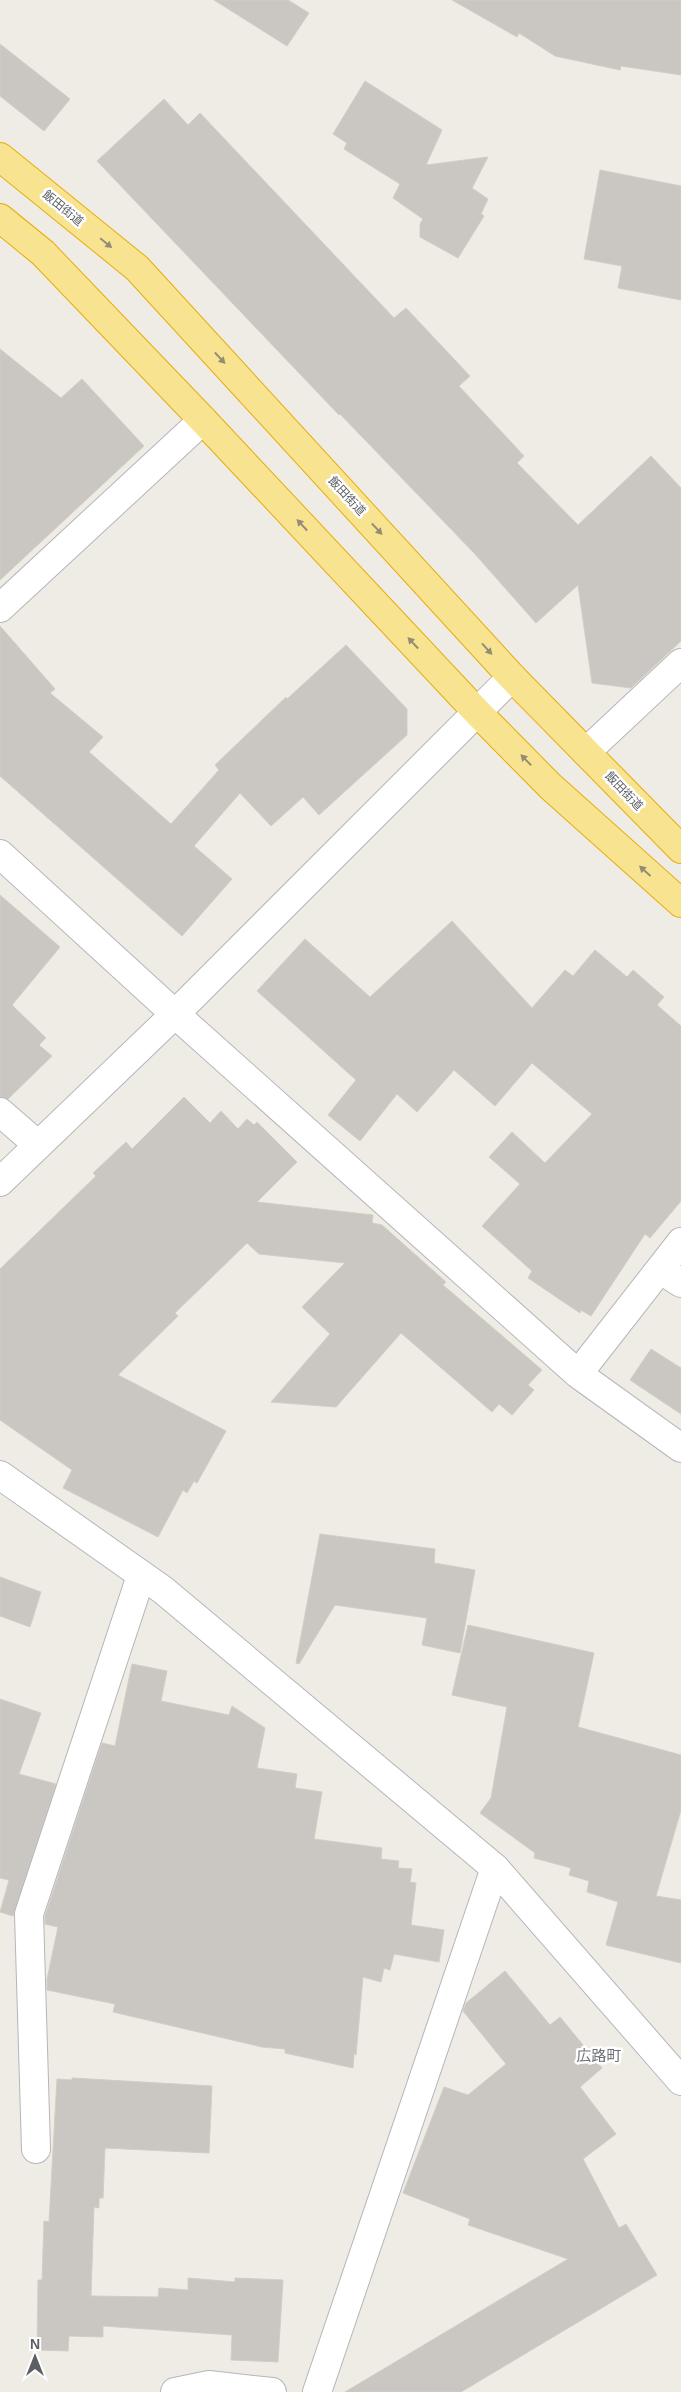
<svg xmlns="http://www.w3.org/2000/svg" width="681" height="2392" font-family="Helvetica,'Noto Sans JP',sans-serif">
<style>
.building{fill:#cac6c1;stroke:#d2cec3}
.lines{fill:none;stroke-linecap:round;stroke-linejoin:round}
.street-casing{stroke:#b5b6bb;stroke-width:30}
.secondary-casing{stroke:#b3b6bb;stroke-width:30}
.highway-casing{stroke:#e7ad0b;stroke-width:30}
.street{stroke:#fff;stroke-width:28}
.secondary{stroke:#fff;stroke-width:28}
.highway{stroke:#f8e391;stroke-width:28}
.oneway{fill:#938d74}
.labels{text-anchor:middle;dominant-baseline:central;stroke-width:5;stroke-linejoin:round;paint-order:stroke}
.street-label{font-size:12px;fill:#5c5f64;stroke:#fff}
.quarter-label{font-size:15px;fill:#6d7176;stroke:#fff}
</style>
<rect width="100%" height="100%" fill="#eeece4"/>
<!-- building -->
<path class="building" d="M 214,0 L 288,0 L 309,13 L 287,46 Z
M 452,0 L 681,0 L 681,75 L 621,66 L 620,70 L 555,56 L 519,33 L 517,37 Z
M 0,44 L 70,99 L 44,131 L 0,96 Z
M 365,81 L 442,130 L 426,165 L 488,157 L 472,188 L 488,199 L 481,214 L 484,216 L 458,258 L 420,237 L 420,224 L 423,219 L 393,198 L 400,184 L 344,149 L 347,143 L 333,134 Z
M 164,99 L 188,125 L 200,113 L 394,318 L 406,308 L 470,376 L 459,386 L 524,456 L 517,463 L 578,525 L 651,456 L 681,488 L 681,641 L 631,688 L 592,683 L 578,585 L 536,623 L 474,553 L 340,414 L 339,415 L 97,161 Z
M 600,170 L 681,186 L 681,300 L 618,288 L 622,266 L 584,259 Z
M 0,349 L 61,398 L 82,379 L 144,446 L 0,580 Z
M 0,626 L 55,689 L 50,693 L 103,737 L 89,752 L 171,824 L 219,770 L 215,765 L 286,697 L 287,699 L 346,645 L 407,709 L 407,735 L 319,815 L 303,797 L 271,826 L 240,793 L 194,846 L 232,879 L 182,936 L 0,776 Z
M 0,895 L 60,947 L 12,1005 L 46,1038 L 39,1045 L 52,1056 L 8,1099 L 0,1097 Z
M 452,921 L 532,1008 L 565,970 L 573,976 L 595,950 L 627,977 L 633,970 L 664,997 L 657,1005 L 681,1026 L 681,1201 L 650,1238 L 645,1234 L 591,1316 L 581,1310 L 580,1313 L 528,1278 L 532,1271 L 482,1226 L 520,1184 L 489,1157 L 512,1132 L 545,1163 L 592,1114 L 532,1063 L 495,1106 L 454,1070 L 417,1112 L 397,1094 L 360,1141 L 328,1115 L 356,1080 L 257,991 L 305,939 L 370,997 Z
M 184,1097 L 210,1123 L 221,1111 L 238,1129 L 247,1119 L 254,1125 L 257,1122 L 297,1162 L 257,1202 L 373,1215 L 372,1223 L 382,1225 L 446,1282 L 443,1285 L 542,1370 L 528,1385 L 534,1390 L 512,1415 L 499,1404 L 492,1412 L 401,1333 L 336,1407 L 271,1402 L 330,1334 L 302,1307 L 345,1263 L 259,1254 L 247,1243 L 175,1313 L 178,1316 L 118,1375 L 226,1431 L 197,1483 L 194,1481 L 187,1493 L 183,1490 L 158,1537 L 63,1488 L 72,1470 L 0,1420 L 0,1269 L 96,1176 L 93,1173 L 126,1142 L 132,1149 Z
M 651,1349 L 681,1368 L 681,1414 L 630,1380 Z
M 320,1534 L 435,1549 L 434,1563 L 475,1570 L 460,1653 L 422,1645 L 427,1618 L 335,1605 L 299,1664 L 296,1663 Z
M 0,1577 L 41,1592 L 30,1627 L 0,1616 Z
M 468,1625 L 594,1653 L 578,1727 L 681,1755 L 681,1810 L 656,1896 L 681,1900 L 681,1963 L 606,1945 L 618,1902 L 587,1892 L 589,1881 L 569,1875 L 571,1868 L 534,1858 L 535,1853 L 480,1813 L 491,1798 L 507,1707 L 452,1695 Z
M 132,1664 L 167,1671 L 161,1701 L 229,1715 L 232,1706 L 265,1728 L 257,1768 L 297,1774 L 295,1788 L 322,1792 L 314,1839 L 382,1848 L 381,1859 L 399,1861 L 398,1868 L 412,1869 L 410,1882 L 416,1883 L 411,1925 L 444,1930 L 439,1962 L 394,1954 L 390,1970 L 384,1968 L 381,1982 L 363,1977 L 356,2055 L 354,2054 L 353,2068 L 285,2053 L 285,2049 L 262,2047 L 113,2012 L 115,2004 L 47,1990 L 47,1979 L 58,1927 L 45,1924 L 45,1916 L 102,1743 L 115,1746 Z
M 0,1699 L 41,1713 L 19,1774 L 56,1784 L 13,1916 L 0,1912 L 9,1880 L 0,1878 Z
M 505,1971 L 550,2025 L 560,2017 L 602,2068 L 580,2087 L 616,2134 L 583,2159 L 619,2228 L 626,2224 L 657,2275 L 461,2392 L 345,2392 L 568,2259 L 468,2225 L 470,2219 L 403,2193 L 444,2087 L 468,2095 L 506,2064 L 463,2011 L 466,2003 Z
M 72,2078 L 212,2086 L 209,2153 L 105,2148 L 103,2198 L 99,2198 L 99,2208 L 94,2207 L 91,2296 L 158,2297 L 159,2288 L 188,2290 L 188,2278 L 235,2282 L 235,2278 L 283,2280 L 278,2362 L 231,2360 L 232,2335 L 103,2326 L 103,2337 L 69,2336 L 68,2351 L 37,2350 L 38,2280 L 42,2280 L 44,2221 L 49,2222 L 57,2079 L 72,2080 Z"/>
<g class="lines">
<defs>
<path id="street" d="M 0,608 L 203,420
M 586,752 L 681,663
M 0,854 L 175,1014 L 578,1374 L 681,1448
M 0,1112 L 38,1145
M 661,1270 L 681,1283
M 578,1374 L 681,1242
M 36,2149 L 29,1914 L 141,1576
M 175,2392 L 209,2385 L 272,2392
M 317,2392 L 495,1868"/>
<path id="secondary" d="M 0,1182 L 175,1014 L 512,677
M 0,1475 L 163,1590 L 495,1868 L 681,2081"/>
<path id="highway" d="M 0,157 L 137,268 L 512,677 L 681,849
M 0,218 L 43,253 L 203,420 L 476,711 L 550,786 L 681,903"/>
</defs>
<!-- street casing -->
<use href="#street" class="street-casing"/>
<!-- secondary casing -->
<use href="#secondary" class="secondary-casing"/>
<!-- highway casing -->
<use href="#highway" class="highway-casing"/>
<!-- street -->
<use href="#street" class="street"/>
<!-- secondary -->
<use href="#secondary" class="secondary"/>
<!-- highway -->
<use href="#highway" class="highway"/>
</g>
<!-- one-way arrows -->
<defs><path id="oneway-solid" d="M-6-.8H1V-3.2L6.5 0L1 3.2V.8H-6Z" transform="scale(1.25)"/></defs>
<g class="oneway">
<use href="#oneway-solid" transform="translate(106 243) rotate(39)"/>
<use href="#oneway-solid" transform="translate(220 358) rotate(47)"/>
<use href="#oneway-solid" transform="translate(302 525) rotate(-133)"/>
<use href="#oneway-solid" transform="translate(377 529) rotate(47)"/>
<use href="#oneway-solid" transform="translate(413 643) rotate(-133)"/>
<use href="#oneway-solid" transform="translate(487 649) rotate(48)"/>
<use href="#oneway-solid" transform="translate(526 760) rotate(-134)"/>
<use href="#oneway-solid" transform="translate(645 871) rotate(-138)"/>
</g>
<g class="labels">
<!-- street labels -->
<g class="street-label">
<text transform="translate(63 208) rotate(39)">飯田街道</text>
<text transform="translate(347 496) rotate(47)">飯田街道</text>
<text transform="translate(624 791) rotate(46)">飯田街道</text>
</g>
<!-- quarter labels -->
<g class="quarter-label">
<text x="599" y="2055">広路町</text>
</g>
</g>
<!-- north arrow -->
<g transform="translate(35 2357)" stroke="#ffffff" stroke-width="4" paint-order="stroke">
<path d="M0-4L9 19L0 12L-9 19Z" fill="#5c5f64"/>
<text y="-8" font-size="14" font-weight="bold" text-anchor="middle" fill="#5c5f64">N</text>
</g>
</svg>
